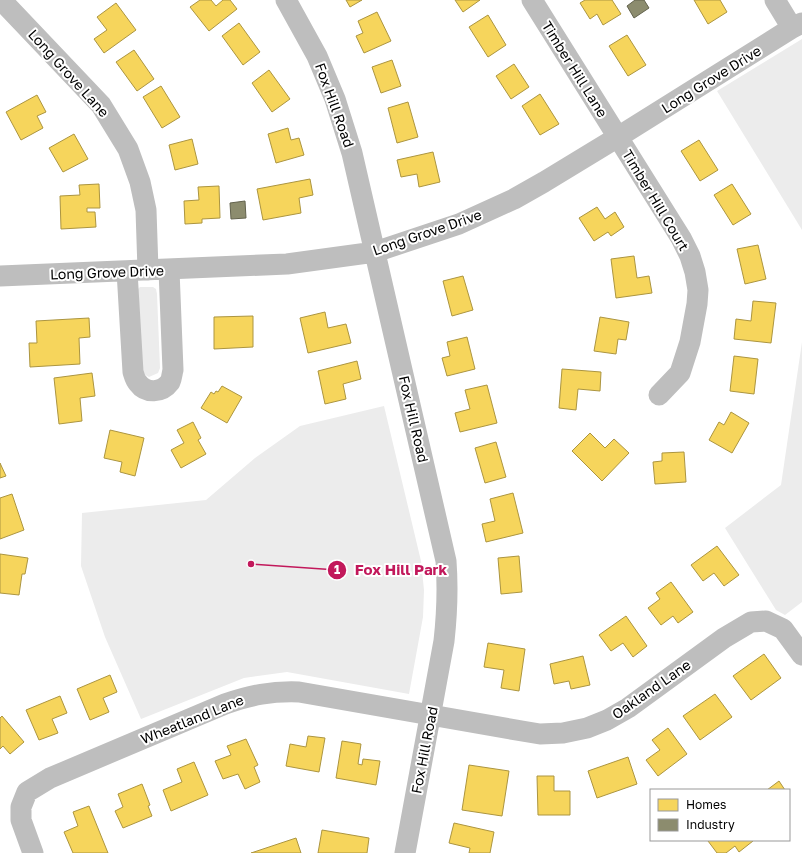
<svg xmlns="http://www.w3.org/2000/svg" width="802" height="853" font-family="'Golos Text',sans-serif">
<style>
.green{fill:#ececec}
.homes{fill:#f6d55c;stroke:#ac9540}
.industry{fill:#8c8c6e;stroke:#62624d}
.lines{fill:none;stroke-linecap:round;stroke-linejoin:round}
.minor{stroke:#bebebe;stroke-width:21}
.labels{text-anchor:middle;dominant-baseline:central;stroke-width:4;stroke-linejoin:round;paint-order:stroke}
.street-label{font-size:14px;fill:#000;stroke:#fff}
.leader{fill:none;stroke:#c2185b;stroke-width:1.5}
.callout-dot{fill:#c2185b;stroke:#fff;stroke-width:1.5}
.mark-label{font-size:12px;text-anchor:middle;font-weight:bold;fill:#fff}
.callout-label{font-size:15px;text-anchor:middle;font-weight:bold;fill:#c2185b;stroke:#fff;stroke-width:4;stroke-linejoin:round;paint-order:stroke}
</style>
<rect width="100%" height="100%" fill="#fff"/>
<!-- green -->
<path class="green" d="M 802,39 L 802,230 L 717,91 Z
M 140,287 L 153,287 L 156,289 L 157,294 L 160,368 L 158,373 L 149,377 L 142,373 L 138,289 Z
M 802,342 L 802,602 L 785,615 L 776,610 L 725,528 L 781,485 Z
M 384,406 L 421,561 L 424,590 L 423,617 L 409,694 L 287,672 L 244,678 L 141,719 L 105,637 L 81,566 L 82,513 L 206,500 L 255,458 L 300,426 Z"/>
<!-- homes -->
<path class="homes" d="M 200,0 L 211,0 L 216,6 L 223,0 L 230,0 L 237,9 L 209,31 L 190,7 Z
M 346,0 L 362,0 L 350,7 Z
M 455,0 L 480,0 L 463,12 Z
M 585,0 L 612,0 L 621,14 L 603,25 L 597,14 L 590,19 L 580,3 Z
M 694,0 L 720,0 L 727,12 L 708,24 Z
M 116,3 L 136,30 L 104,53 L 94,39 L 107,30 L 97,17 Z
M 377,12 L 391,41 L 364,53 L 356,36 L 363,33 L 358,21 Z
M 488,15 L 506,45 L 488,57 L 469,27 Z
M 239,23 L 260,52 L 243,65 L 222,36 Z
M 627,35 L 646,65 L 628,76 L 609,46 Z
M 134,50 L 154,79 L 137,91 L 116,62 Z
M 392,60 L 401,86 L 381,93 L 372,67 Z
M 514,64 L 529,87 L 511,99 L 496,76 Z
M 269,70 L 290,99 L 272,112 L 252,83 Z
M 161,86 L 180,117 L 162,128 L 143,97 Z
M 540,94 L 559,124 L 540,135 L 522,106 Z
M 37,95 L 46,112 L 37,116 L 43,128 L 21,140 L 6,112 Z
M 408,102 L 418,137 L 397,143 L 388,108 Z
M 288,128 L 291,140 L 299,138 L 304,155 L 276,163 L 268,134 Z
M 74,134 L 88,159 L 63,172 L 49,148 Z
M 192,139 L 198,164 L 175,170 L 169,145 Z
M 699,140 L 718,170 L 700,181 L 681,151 Z
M 433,152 L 440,182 L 419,187 L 417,174 L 401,177 L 397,160 Z
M 310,179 L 313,195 L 299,198 L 301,213 L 263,220 L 257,189 Z
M 99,184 L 100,208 L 87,208 L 87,212 L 95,212 L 96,227 L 61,229 L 60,196 L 80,195 L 79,185 Z
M 732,184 L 751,214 L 733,225 L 714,195 Z
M 219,186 L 220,218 L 202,219 L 202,223 L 185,224 L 184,201 L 199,200 L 198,187 Z
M 597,207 L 605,219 L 615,212 L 624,227 L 611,236 L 608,232 L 594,241 L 579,218 Z
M 758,245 L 766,279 L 745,284 L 737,249 Z
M 634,256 L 637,278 L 649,276 L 652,293 L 616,298 L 611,259 Z
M 463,276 L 473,310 L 452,316 L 443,281 Z
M 753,301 L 776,303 L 771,343 L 734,339 L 736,319 L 751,321 Z
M 325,312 L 328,328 L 346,324 L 351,343 L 308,353 L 300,318 Z
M 253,316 L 253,347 L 214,349 L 214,317 Z
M 600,317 L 629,322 L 626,340 L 618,339 L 616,354 L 594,351 Z
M 89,318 L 90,337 L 79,338 L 80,364 L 30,367 L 29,343 L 37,343 L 36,321 Z
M 467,337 L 475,369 L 447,376 L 442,358 L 450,356 L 447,342 Z
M 734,356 L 758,359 L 754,394 L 730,391 Z
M 357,361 L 361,379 L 343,384 L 346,399 L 325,404 L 318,371 Z
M 562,369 L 601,372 L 600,391 L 578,389 L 576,410 L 559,408 Z
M 92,373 L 95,396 L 80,398 L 82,421 L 59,424 L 54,378 Z
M 487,385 L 497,423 L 460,432 L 455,413 L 470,409 L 465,390 Z
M 222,386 L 242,397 L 227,423 L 201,408 L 211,392 L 214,394 L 216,391 L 218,392 Z
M 731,412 L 749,423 L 732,453 L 709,440 L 719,422 L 724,425 Z
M 193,422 L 201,438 L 198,440 L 206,454 L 181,468 L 171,450 L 184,443 L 177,430 Z
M 110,430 L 144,438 L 135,476 L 120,472 L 122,462 L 104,458 Z
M 590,433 L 605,448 L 614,439 L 629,453 L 602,481 L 572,451 Z
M 496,442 L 506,477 L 485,483 L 475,448 Z
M 684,452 L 686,482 L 655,484 L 653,462 L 662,461 L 662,453 Z
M 0,463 L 6,476 L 0,478 Z
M 513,493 L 523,533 L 486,542 L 482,524 L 495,521 L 490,499 Z
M 12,494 L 24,530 L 0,539 L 0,498 Z
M 717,546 L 739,575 L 724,586 L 714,573 L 703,581 L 691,565 Z
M 0,554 L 28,558 L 25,574 L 22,574 L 19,595 L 0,593 Z
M 519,556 L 522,592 L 501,594 L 498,558 Z
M 671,582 L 693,612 L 678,623 L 673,616 L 661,625 L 648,608 L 660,599 L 656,593 Z
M 626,616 L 647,646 L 633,657 L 623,643 L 611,651 L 599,635 Z
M 488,643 L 525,649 L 519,691 L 501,688 L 504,670 L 484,667 Z
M 764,654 L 781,678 L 751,700 L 733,676 Z
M 583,656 L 590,685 L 571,689 L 569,681 L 554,684 L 550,664 Z
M 110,675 L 117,692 L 103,698 L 109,712 L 90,720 L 77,689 Z
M 715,694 L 732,717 L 700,740 L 683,716 Z
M 60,696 L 67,713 L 52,719 L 58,733 L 39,740 L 26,710 Z
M 2,716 L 24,742 L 10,754 L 3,746 L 0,749 L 0,718 Z
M 668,728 L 687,754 L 658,776 L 646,760 L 660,750 L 652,740 Z
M 308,736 L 325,738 L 319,772 L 286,766 L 290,744 L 306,747 Z
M 246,739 L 258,765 L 254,767 L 260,782 L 245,789 L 238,774 L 223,779 L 215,761 L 231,755 L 227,746 Z
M 342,741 L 361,744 L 358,764 L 362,765 L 363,759 L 380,761 L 376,785 L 336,778 Z
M 628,757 L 637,784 L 597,798 L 588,771 Z
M 194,762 L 208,795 L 171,811 L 163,790 L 182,782 L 177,769 Z
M 469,765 L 509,771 L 502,816 L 462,810 Z
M 537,776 L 554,776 L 554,791 L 570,791 L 570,815 L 538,815 Z
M 779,781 L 785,790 L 767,790 Z
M 142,784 L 150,805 L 148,806 L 152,816 L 123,828 L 115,811 L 123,807 L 118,794 Z
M 89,806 L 108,853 L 73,853 L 64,832 L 78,826 L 73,812 Z
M 454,823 L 494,832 L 490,853 L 469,853 L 470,848 L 449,843 Z
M 322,830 L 369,838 L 367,853 L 318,853 Z
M 296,838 L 301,853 L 251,853 Z
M 709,840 L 752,840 L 753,841 L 739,852 L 735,846 L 726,853 L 717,853 L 708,841 Z"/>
<!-- industry -->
<path class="industry" d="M 635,0 L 644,0 L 649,8 L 634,18 L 627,6 Z
M 245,201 L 246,218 L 231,219 L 230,203 Z"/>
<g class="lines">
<!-- minor -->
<path class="minor" d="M 0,0 L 7,6 L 101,105 L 128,149 L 140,182 L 146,210 L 148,270
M 286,0 L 317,56 L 335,99 L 352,153 L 446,561 C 448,588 447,614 444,641 L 405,853
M 532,0 L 681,238 L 690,256 L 695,272 L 698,290 L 697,304 L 690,342 L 680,373 L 659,395
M 775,0 L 792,28
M 127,271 L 133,372 C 134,375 135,380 138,383 C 146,394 162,393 170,382 C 172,378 172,373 173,370 L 169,270
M 0,276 L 287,264 L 375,252 L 459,224 L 514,199 L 544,182 L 618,137 L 792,28 L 802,23
M 33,853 L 21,820 L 21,807 L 27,792 L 50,778 L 225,704 C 251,695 271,691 299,692 L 522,731 L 540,734 L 563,733 L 587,728 L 607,720 L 628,708 L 724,638 L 751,622 L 766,621 L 783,629 L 802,655"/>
</g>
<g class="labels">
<!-- street labels -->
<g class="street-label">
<text transform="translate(575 69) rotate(58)">Timber Hill Lane</text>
<text transform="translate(69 73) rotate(48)">Long Grove Lane</text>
<text transform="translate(711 79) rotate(-32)">Long Grove Drive</text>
<text transform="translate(335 105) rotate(70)">Fox Hill Road</text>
<text transform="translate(656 200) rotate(59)">Timber Hill Court</text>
<text transform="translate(427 232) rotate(-19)">Long Grove Drive</text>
<text transform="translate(107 272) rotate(-2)">Long Grove Drive</text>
<text transform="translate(414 419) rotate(77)">Fox Hill Road</text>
<text transform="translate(651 689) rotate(-35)">Oakland Lane</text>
<text transform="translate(192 719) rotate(-22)">Wheatland Lane</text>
<text transform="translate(424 750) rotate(-79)">Fox Hill Road</text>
</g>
</g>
<!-- callouts -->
<path class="leader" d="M251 564L337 570"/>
<g class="callout-dot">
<circle cx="251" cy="564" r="4"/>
<circle cx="337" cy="570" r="10"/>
</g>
<g class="mark-label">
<text x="337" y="574">1</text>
</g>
<g class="callout-label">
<text x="401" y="575">Fox Hill Park</text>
</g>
<!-- legend -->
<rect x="650" y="789" width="140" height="52" fill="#ffffff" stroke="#999999"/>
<rect x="658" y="799" width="20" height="12" fill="#f6d55c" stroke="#999999"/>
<text x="686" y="809" font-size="12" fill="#000000">Homes</text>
<rect x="658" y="819" width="20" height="12" fill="#8c8c6e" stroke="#999999"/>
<text x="686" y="829" font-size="12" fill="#000000">Industry</text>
</svg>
